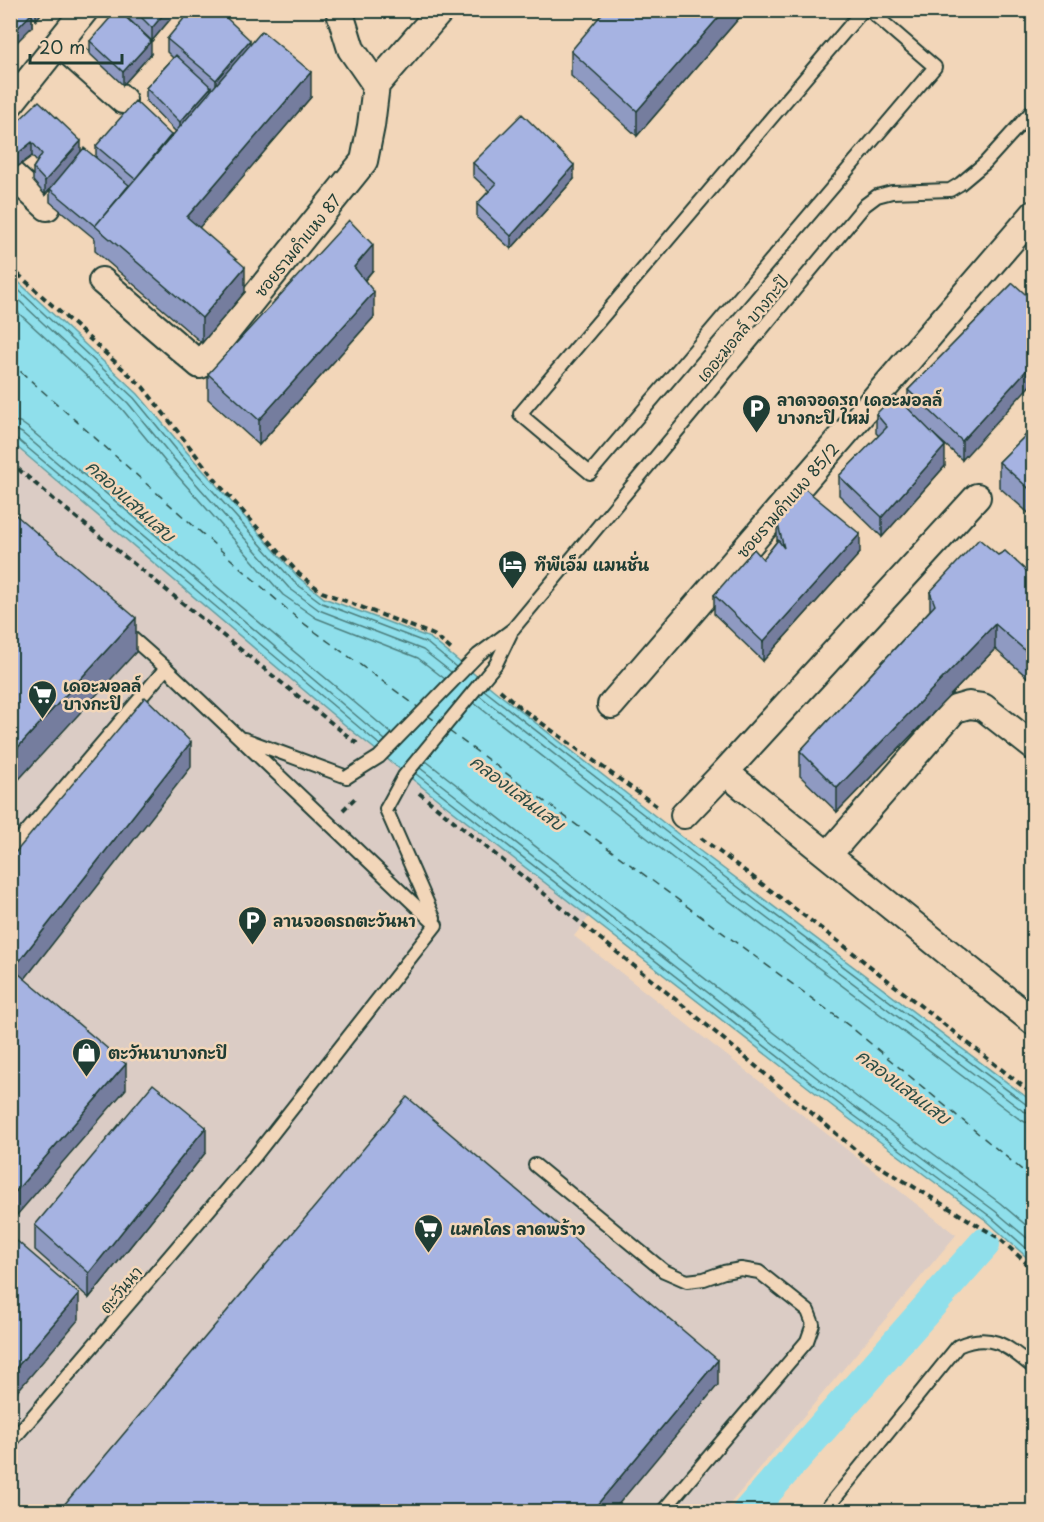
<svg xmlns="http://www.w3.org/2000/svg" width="1044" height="1522" font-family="'Playpen Sans','Playpen Sans Thai',sans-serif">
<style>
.built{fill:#dbccc5}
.water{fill:#8fdfeb;stroke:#629ea2;stroke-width:1.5}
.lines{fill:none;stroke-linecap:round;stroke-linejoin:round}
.shore{stroke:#4c7e7d;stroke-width:1.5}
.canal{stroke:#8fdfeb;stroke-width:32}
.ferry{stroke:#2a4d46;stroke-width:1.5;stroke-dasharray:8 6;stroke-linecap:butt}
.service-casing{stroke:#1f3d34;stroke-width:16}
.minor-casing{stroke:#1f3d34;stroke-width:30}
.path{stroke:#1f3d34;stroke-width:4;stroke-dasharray:6 4.5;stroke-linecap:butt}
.service{stroke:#f2d6b9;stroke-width:12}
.minor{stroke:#f2d6b9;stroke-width:26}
.service-bridge-casing{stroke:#1f3d34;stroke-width:16;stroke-linecap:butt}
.service-bridge{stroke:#f2d6b9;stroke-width:12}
.wall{fill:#8f9ac2;stroke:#1f3d34;stroke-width:1.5}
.shaded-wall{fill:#747d9e;stroke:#1f3d34;stroke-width:1.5}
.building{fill:#a6b3e2;stroke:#1f3d34;stroke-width:1.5}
.labels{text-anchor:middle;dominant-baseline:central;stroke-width:5;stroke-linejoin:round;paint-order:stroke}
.street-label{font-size:16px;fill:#1f3d34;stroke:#f2d6b9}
.poi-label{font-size:16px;font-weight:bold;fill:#1f3d34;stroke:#f2d6b9;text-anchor:start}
.water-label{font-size:18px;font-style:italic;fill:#2a4d46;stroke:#f2d6b9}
</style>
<rect width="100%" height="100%" fill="#f2d6b9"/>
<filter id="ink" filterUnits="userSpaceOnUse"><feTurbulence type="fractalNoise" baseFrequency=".0167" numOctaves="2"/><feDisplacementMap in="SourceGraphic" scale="12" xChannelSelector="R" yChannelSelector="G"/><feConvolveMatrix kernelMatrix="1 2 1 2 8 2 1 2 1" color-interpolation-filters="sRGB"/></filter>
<g filter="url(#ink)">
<!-- built -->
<path class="built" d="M 10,442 L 351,730 L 589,917 L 574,936 L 956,1235 L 724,1511 L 11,1511 Z"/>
<!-- water -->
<path class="water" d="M 10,274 L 138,394 L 185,450 L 298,577 L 324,598 L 430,638 L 495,691 L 696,848 L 1033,1102 L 1033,1263 L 987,1221 L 844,1115 L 441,802 L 351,730 L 11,442 Z"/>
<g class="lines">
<!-- shore -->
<path class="shore" d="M 10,282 L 134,398 L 180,454 L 294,582 L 322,603 L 427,643 L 456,667
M 10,292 L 128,403 L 174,459 L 289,588 L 319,610 L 423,650 L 451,672
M 10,305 L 122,409 L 168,465 L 283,595 L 316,618 L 418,658 L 445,679
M 10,421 L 20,422 L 27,427 L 391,733
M 10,430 L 16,430 L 22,433 L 385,740
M 10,438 L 17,439 L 380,745
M 484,690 L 693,853 L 1027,1105 L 1034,1106
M 480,696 L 688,859 L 1023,1111 L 1034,1114
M 474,703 L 683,866 L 1018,1118 L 1025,1122 L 1034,1123
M 426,761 L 858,1098 L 1000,1203 L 1034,1232
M 420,768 L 852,1105 L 995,1211 L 1034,1244
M 416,774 L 848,1111 L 991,1217 L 1034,1255"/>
<!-- canal -->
<path class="canal" d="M 748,1512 L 984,1244"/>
<!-- ferry -->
<path class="ferry" d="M 10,362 L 299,620 L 419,708
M 427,715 L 440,724
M 449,731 L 852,1028 L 1034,1180"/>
<defs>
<path id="service" d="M 863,10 L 520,414 L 590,473 L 935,67 L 869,10
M 513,629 L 865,205 L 877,196 L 892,192 L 950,190 L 960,184 L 985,163 L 1034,109
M 166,668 L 436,925
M 244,739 L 347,777
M 386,809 L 434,918
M 10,851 L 166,668 L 123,630
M 535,1165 L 664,1271 L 687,1281 L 704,1279 L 724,1272 L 741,1269 L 759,1272 L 808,1311 L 813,1324 L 807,1341 L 662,1512
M 10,1443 L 255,1156 L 436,925
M 824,1512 L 958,1346 C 992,1331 1008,1347 1034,1368"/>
<path id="minor" d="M 339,10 L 351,49 L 376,85
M 60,44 L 123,100
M 10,104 L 85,10
M 10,173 L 47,207
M 102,281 L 200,365 L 364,161 L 371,126 L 376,85 L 441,10
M 977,497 L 725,772 L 1034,1022
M 611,705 L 1034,214
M 684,815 L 725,772
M 828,855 L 955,709 L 969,705 L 983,707 L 1034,747"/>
</defs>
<!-- service casing -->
<use href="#service" class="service-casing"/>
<!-- minor casing -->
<use href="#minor" class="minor-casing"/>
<!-- path -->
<path class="path" d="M 10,267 L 143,387 L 221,487 L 299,574 L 322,592 L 434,635 L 453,651
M 10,462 L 57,502 L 359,745
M 500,690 L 522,709 L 658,807
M 419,793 L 690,1011 L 864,1157 L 999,1238 L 1034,1270
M 343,810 L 357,796
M 701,838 L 843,945 L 1034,1095"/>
<!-- service -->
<use href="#service" class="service"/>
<!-- minor -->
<use href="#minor" class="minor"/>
<defs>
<path id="service-bridge" d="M 347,777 L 379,757 L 478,655 L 513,629
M 386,809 L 404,776 L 496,664 L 511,633"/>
</defs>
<!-- service-bridge casing -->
<use href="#service-bridge" class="service-bridge-casing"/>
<!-- service-bridge -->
<use href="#service-bridge" class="service-bridge"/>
</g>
<!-- wall -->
<path class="wall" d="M 10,10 L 44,10 L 36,20 L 32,16 L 32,27 Z
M 119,10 L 178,10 L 152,41 Z
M 746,10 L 637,136 L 571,76 L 571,51 Z
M 167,39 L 250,46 L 311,97 L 199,227 L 245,292 L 202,343 L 95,251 L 95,239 L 50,202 L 50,189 L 45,195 L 33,181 L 33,168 L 37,162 L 32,156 L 17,167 L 10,161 L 10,129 L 81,151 L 96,157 L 96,146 L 171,137 L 176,132 L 146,101 L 146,88 L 173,58 L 167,52 Z
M 90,41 L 151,54 L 123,85 L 90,54 Z
M 473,163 L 574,179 L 511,249 L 477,218 L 477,204 L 489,191 L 473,176 Z
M 1034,269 L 1034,295 L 1030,292 L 1030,272 Z
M 373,270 L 365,280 L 374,317 L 259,445 L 208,399 L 208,374 Z
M 1013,283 L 962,460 L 930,431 L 945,466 L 882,537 L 839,495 L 839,476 L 879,436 L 876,433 L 876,414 L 908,408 L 908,390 Z
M 1034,427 L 1034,518 L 999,487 L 999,462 Z
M 777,521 L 860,553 L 763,661 L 714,614 L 714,595 L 763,559 L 777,541 Z
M 998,555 L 1034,578 L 1034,683 L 995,649 L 837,812 L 800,776 L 800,751 L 930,610 L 930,592 Z
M 206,1152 L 89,1298 L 35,1250 L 35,1225 Z"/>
<!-- shaded-wall -->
<path class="shaded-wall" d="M 36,10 L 44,10 L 36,20 Z
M 167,10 L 178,10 L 152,41 L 152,28 Z
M 725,10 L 746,10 L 637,136 L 637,111 Z
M 32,13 L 32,27 L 10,49 L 10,36 Z
M 250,40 L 250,54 L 216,93 L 216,80 Z
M 151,41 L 151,54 L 123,85 L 123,72 Z
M 311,72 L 311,97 L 187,242 L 187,217 Z
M 211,87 L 211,101 L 180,136 L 180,122 Z
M 81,141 L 81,155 L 45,195 L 45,181 Z
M 32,142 L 32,156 L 17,167 L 17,154 Z
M 574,165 L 574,179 L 511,249 L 511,236 Z
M 373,245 L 373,270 L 354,292 L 354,267 Z
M 245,267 L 245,292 L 202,343 L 202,318 Z
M 374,292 L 374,317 L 259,445 L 259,420 Z
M 1034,362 L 1034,381 L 962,460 L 962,441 Z
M 945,446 L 945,466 L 882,537 L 882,517 Z
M 860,534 L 860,553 L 763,661 L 763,642 Z
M 136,618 L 136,652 L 10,789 L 10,756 Z
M 995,624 L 995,649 L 837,812 L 837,788 Z
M 191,742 L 191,767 L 13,994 L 13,969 Z
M 126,1064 L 126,1089 L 10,1223 L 10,1198 Z
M 206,1127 L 206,1152 L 89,1298 L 89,1273 Z
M 79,1294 L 79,1319 L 10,1400 L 10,1375 Z
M 718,1360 L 718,1385 L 612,1512 L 591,1512 Z"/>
<!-- building -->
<path class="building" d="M 10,10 L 29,10 L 32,13 L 10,36 Z
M 117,10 L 118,10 L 151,41 L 123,72 L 90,41 Z
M 134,10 L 167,10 L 152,28 Z
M 191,10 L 218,10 L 250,40 L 216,80 L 167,39 Z
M 605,10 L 725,10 L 637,111 L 571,51 Z
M 262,31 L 311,72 L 187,217 L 245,267 L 202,318 L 95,226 Z
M 176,55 L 211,87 L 180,122 L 146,88 Z
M 39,101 L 81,141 L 45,181 L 33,168 L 42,154 L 32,142 L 17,154 L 10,148 L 10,129 Z
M 135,101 L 171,135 L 135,179 L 96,146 Z
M 522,114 L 574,165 L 511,236 L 477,204 L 496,184 L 473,163 Z
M 84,148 L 129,185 L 95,226 L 50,189 Z
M 349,220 L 373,245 L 354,267 L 374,292 L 259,420 L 208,374 Z
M 1034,269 L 1034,276 L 1030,272 Z
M 1013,283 L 1034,302 L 1034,362 L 962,441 L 908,390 Z
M 895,395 L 945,446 L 882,517 L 839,476 L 887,427 L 876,414 Z
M 1034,427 L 1034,493 L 999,462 Z
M 804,488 L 860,534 L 763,642 L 714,595 L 754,549 L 763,559 L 778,540 L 784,548 L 777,521 Z
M 10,510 L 136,618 L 10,756 Z
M 979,539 L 998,555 L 1005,551 L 1034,578 L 1034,658 L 995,624 L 837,788 L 800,751 L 935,605 L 930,592 Z
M 145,697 L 191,742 L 13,969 L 126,1064 L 10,1198 L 10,859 Z
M 153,1084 L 206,1127 L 89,1273 L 35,1225 Z
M 407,1097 L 718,1360 L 591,1512 L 58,1512 Z
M 10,1235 L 79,1294 L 10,1375 Z"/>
</g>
<!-- icons -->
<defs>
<symbol id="parking-pin" viewBox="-11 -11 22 30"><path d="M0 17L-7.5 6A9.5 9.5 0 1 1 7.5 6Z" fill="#1f3d34" stroke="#f2d6b9"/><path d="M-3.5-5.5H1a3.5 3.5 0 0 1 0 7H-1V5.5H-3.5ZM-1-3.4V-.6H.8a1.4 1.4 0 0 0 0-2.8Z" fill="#fff"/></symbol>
<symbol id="hotel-pin" viewBox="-11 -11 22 30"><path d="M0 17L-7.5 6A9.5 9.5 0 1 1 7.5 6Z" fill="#1f3d34" stroke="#f2d6b9"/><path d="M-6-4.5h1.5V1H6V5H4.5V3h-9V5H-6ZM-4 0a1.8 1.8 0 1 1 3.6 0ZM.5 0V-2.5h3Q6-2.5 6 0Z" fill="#fff"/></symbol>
<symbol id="supermarket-pin" viewBox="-11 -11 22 30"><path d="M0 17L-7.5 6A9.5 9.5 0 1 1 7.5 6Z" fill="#1f3d34" stroke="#f2d6b9"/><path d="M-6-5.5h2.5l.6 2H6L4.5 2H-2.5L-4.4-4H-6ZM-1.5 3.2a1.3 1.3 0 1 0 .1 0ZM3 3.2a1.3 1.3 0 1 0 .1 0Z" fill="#fff"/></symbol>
<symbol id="shop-pin" viewBox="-11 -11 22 30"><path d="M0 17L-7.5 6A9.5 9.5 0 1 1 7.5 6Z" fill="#1f3d34" stroke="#f2d6b9"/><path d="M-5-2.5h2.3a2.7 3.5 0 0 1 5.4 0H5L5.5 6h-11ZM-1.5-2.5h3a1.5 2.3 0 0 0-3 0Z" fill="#fff"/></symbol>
</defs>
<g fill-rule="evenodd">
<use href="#parking-pin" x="740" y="392" width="33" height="45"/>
<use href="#hotel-pin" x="496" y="548" width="33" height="45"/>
<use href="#supermarket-pin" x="26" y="678" width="33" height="45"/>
<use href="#parking-pin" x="236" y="904" width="33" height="45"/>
<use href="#shop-pin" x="70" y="1036" width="33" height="45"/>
<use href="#supermarket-pin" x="412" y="1212" width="33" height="45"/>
</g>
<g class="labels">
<!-- street labels -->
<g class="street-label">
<text transform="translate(297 245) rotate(-51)">ซอยรามคำแหง 87</text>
<text transform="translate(742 328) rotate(-50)">เดอะมอลล์ บางกะปิ</text>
<text transform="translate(787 500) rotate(-49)">ซอยรามคำแหง 85/2</text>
<text transform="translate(120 1289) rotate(-50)">ตะวันนา</text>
</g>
<!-- poi labels -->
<g class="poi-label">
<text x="777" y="399">ลาดจอดรถ เดอะมอลล์<tspan x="777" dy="18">บางกะปิ ใหม่</tspan></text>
<text x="534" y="564">ทีพีเอ็ม แมนชั่น</text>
<text x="63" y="685">เดอะมอลล์<tspan x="63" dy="18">บางกะปิ</tspan></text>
<text x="273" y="920">ลานจอดรถตะวันนา</text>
<text x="108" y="1052">ตะวันนาบางกะปิ</text>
<text x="450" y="1228">แมคโคร ลาดพร้าว</text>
</g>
<!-- water labels -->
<g class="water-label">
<text transform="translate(131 500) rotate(42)">คลองแสนแสบ</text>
<text transform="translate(518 792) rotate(37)">คลองแสนแสบ</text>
<text transform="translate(904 1086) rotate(37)">คลองแสนแสบ</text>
</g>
</g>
<!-- margin -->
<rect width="1044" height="1522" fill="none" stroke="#f2d6b9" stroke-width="36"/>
<rect x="18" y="18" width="1008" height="1486" fill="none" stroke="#1f3d34" stroke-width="2" filter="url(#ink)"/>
<!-- scale -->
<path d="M30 54v9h92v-9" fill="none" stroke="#1f3d34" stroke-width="3"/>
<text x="39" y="54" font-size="18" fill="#1f3d34" stroke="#f2d6b9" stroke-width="4.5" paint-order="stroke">20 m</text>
</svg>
